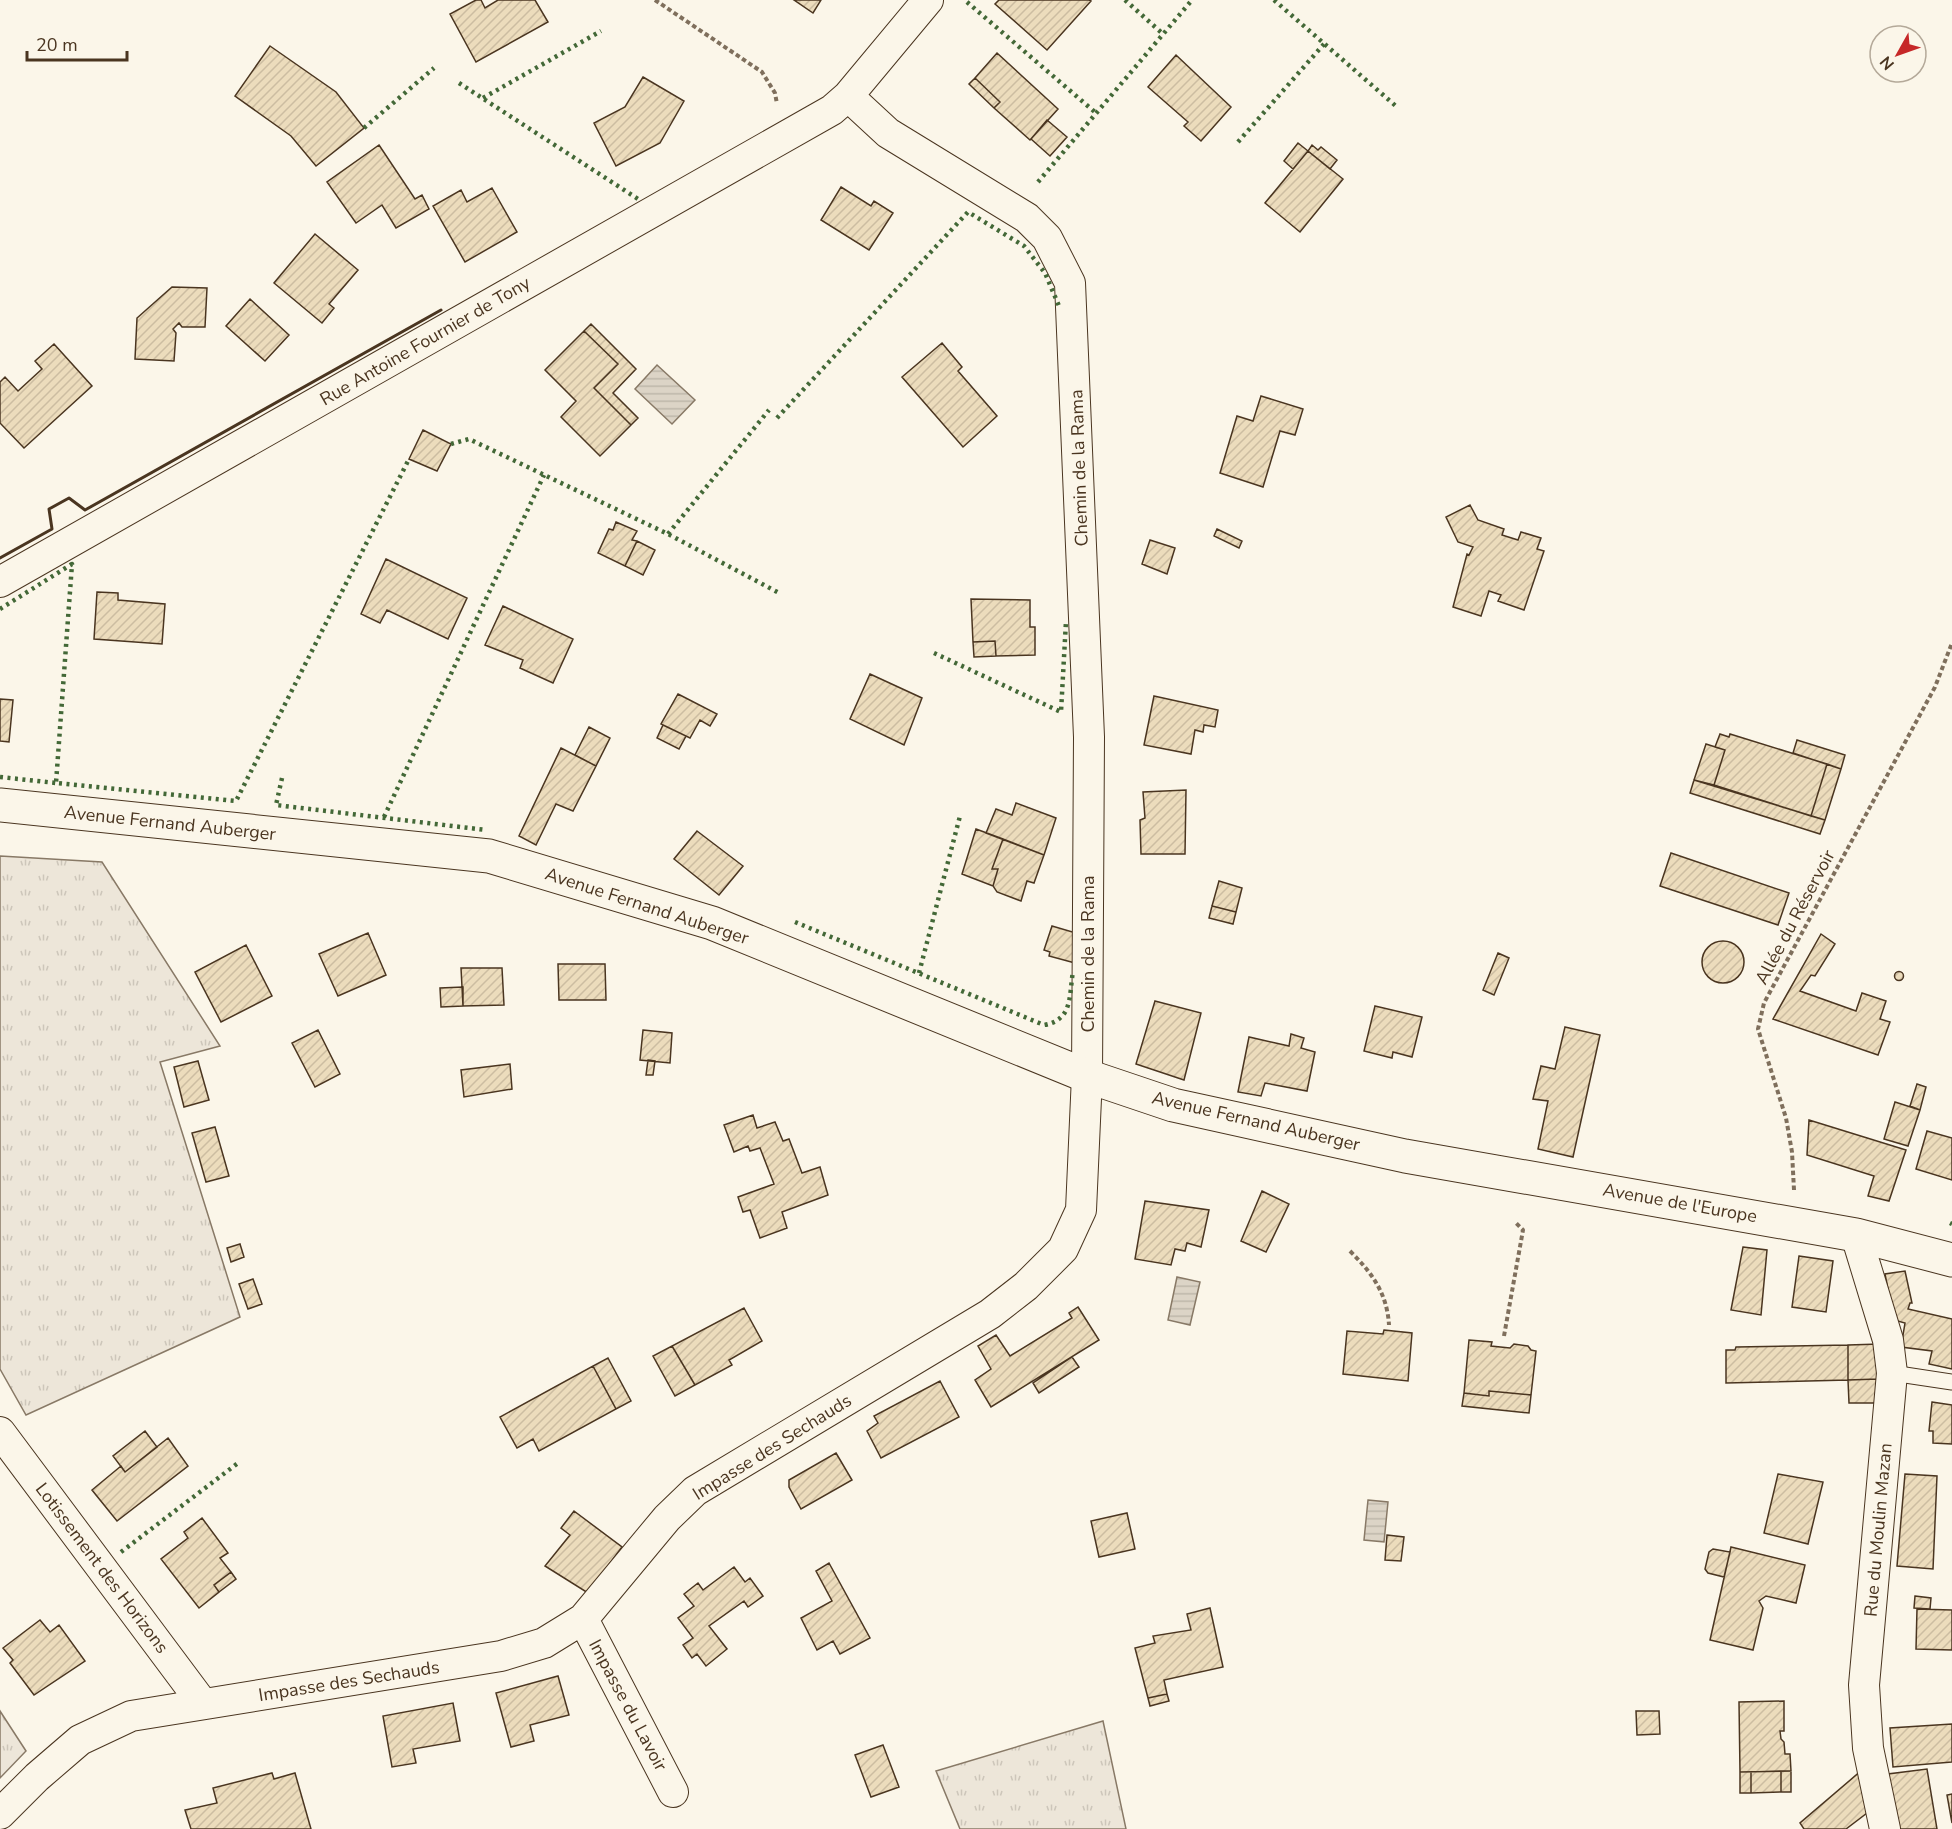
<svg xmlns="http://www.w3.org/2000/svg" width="1952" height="1829" font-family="'Nunito Sans',sans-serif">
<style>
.grass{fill:url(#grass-tufts);stroke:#887966;stroke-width:1.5}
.water{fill:url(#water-rules);stroke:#887966;stroke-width:1.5}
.building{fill:url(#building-hatch);stroke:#4a3520;stroke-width:1.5}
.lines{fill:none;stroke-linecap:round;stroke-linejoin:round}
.lane-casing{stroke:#4a3520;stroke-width:17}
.street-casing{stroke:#4a3520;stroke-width:32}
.primary-casing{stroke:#4a3520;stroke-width:35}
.path{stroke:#7f6f5c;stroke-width:4;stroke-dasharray:4.5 3;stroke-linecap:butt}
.lane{stroke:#fbf6e9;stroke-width:15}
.street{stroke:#fbf6e9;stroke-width:30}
.primary{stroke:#fbf6e9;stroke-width:33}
.hedge{stroke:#436837;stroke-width:4.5;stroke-dasharray:3 4.5;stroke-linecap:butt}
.wall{stroke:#4a3520;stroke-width:3}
.labels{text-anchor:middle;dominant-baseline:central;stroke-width:4.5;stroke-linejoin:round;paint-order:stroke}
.street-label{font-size:18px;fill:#4a3520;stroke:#fbf6e9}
</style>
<defs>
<pattern id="grass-tufts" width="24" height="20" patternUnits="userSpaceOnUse" patternTransform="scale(1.5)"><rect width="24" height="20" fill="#ede6d9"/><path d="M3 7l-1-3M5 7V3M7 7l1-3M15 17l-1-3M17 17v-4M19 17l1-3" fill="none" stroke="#cdc6ba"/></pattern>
<pattern id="water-rules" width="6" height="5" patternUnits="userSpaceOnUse" patternTransform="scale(1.5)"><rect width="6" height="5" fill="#dcd4c6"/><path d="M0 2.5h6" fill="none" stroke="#beb7aa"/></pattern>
<pattern id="building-hatch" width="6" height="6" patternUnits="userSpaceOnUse" patternTransform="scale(1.5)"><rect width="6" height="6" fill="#ecdcbc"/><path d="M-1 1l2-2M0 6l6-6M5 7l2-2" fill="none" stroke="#ccbda1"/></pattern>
</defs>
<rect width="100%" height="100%" fill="#fbf6e9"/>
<!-- grass -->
<path class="grass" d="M 0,856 L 102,862 L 220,1046 L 160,1062 L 240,1317 L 26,1415 L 0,1369 Z
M 0,1711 L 26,1751 L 0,1778 Z
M 1103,1721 L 1126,1829 L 960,1829 L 936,1771 Z"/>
<!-- water -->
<path class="water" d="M 657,365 L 695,400 L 672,424 L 635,389 Z
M 1177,1277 L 1200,1282 L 1190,1325 L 1168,1320 Z
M 1368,1500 L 1388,1502 L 1384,1542 L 1364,1540 Z"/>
<!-- building -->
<path class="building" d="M 476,0 L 481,0 L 485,8 L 498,0 L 535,0 L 548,22 L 476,62 L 450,14 Z
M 794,0 L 821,0 L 813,13 Z
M 999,0 L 1089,0 L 1091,1 L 1047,50 L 995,4 Z
M 270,46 L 336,92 L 364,128 L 316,166 L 291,136 L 235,96 Z
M 997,53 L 1058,109 L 1030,140 L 994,108 L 1000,102 L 975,78 Z
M 1176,55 L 1231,107 L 1201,141 L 1184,126 L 1188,122 L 1148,87 Z
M 643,77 L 684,101 L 660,143 L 616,166 L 594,123 L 625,107 Z
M 975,78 L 1000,102 L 994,108 L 969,84 Z
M 1047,120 L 1067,137 L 1050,156 L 1031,139 Z
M 1298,143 L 1308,151 L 1293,169 L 1284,161 Z
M 379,145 L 415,199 L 422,195 L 429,209 L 396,228 L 382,205 L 356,223 L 327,182 Z
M 1312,145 L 1318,150 L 1321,147 L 1337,160 L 1330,169 L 1308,151 Z
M 1308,151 L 1343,179 L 1300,232 L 1265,203 Z
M 841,187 L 871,206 L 874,201 L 893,213 L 869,250 L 821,220 Z
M 492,188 L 517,232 L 465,262 L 433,206 L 461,190 L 467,202 Z
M 315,234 L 358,270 L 329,304 L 334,308 L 322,323 L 274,283 Z
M 172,287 L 207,288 L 205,327 L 182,327 L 179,323 L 173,329 L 176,333 L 174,361 L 135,359 L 137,318 Z
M 250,299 L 289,335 L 265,361 L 226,326 Z
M 591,324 L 636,369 L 613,393 L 638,418 L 631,425 L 594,388 L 618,364 L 584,331 Z
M 584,331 L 618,364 L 594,388 L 631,425 L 600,456 L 561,417 L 576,401 L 545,370 Z
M 942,343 L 962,367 L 958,371 L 997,416 L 963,447 L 902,377 Z
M 54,344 L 92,386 L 24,448 L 0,423 L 0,382 L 5,377 L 18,391 L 42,369 L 35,361 Z
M 1261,396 L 1303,409 L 1295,435 L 1280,431 L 1263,487 L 1220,473 L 1237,416 L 1253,421 Z
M 423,430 L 451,444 L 437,471 L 409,459 Z
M 1470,505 L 1478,520 L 1504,529 L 1502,535 L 1518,540 L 1521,532 L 1541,538 L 1537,549 L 1544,551 L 1524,610 L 1498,601 L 1501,595 L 1489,591 L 1481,616 L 1453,607 L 1467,554 L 1469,555 L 1473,547 L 1458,542 L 1446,517 Z
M 616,522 L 637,531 L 632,540 L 637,541 L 625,566 L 598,553 L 609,529 L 613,530 Z
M 1217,529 L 1242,541 L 1239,548 L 1214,536 Z
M 1150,540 L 1175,548 L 1167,574 L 1142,564 Z
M 637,541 L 655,550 L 643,575 L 625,566 Z
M 386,559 L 467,598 L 448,639 L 387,610 L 380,623 L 361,614 Z
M 97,592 L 118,593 L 118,600 L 165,604 L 162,644 L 94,639 Z
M 971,599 L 1030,600 L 1030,627 L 1035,627 L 1035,655 L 996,656 L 995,641 L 973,642 Z
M 503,606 L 573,639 L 553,683 L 520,668 L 523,660 L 485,645 Z
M 995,641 L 996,656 L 974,657 L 973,642 Z
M 870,674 L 922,698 L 904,745 L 850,719 Z
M 678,694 L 717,714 L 710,726 L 700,720 L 690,738 L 661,724 Z
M 1154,696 L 1218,710 L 1215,727 L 1204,725 L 1203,732 L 1195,730 L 1191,754 L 1144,745 Z
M 0,699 L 13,700 L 9,742 L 0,741 Z
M 663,725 L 686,736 L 679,749 L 657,738 Z
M 589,727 L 610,738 L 596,766 L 575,755 Z
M 1720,734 L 1729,737 L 1730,734 L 1827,764 L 1811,816 L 1714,785 L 1725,750 L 1715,747 Z
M 1797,740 L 1845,755 L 1841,769 L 1793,753 Z
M 1706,744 L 1725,750 L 1714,785 L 1694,780 Z
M 561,748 L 596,766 L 573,811 L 556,804 L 536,845 L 519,836 Z
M 1827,764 L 1841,769 L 1825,820 L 1811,816 Z
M 1694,780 L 1825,820 L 1820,834 L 1690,793 Z
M 1186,790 L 1185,854 L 1141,854 L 1140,820 L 1145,818 L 1143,792 Z
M 1016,803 L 1056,818 L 1044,855 L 986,833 L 996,809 L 1012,815 Z
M 976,829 L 1003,839 L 992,869 L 998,869 L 993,886 L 962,874 Z
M 697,831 L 743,866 L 719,895 L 674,859 Z
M 1003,839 L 1044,855 L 1034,883 L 1027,881 L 1021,901 L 997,892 L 993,886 L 998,869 L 992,869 Z
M 1671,853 L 1789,893 L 1778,925 L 1660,886 Z
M 1219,881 L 1242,888 L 1236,912 L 1212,906 Z
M 1212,906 L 1236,912 L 1233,924 L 1209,918 Z
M 1052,926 L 1076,933 L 1075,963 L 1049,956 L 1050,952 L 1044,950 Z
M 368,933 L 386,975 L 338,996 L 319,954 Z
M 1821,934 L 1835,944 L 1815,976 L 1811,975 L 1800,991 L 1856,1011 L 1862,993 L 1886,1001 L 1880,1019 L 1890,1022 L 1878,1055 L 1773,1019 Z
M1702 962a21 21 0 1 1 42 0a21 21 0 1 1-42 0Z
M 246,945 L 272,996 L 221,1022 L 195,972 Z
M 1498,953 L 1509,958 L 1494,995 L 1483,990 Z
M 558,964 L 605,964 L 606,1000 L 559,1000 Z
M 461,968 L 502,968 L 504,1005 L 463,1006 Z
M1894.5 976a4.5 4.5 0 1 1 9 0a4.5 4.5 0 1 1-9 0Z
M 463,987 L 463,1006 L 441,1007 L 440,988 Z
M 1155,1001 L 1201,1013 L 1184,1080 L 1136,1064 Z
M 1375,1006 L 1422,1017 L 1412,1057 L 1393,1052 L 1392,1058 L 1364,1051 Z
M 1565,1027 L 1600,1035 L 1573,1157 L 1538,1149 L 1548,1101 L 1533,1099 L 1541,1066 L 1555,1069 Z
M 318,1030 L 340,1074 L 315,1087 L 292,1043 Z
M 643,1030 L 672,1033 L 670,1063 L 640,1060 Z
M 1291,1034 L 1304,1038 L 1301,1048 L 1315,1052 L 1307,1091 L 1265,1083 L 1261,1096 L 1238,1092 L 1249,1037 L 1289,1046 Z
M 648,1060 L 655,1061 L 653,1075 L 646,1075 Z
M 198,1061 L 209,1100 L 184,1107 L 174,1067 Z
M 510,1064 L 512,1089 L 464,1097 L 461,1070 Z
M 1917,1084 L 1926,1087 L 1920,1110 L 1910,1106 Z
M 1895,1102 L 1920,1110 L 1908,1146 L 1884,1139 Z
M 753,1115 L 757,1128 L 775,1122 L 783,1141 L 789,1139 L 802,1173 L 820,1167 L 828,1195 L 782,1212 L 787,1228 L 760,1238 L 750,1210 L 743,1212 L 738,1197 L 774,1184 L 760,1148 L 750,1151 L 748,1146 L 734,1152 L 724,1125 Z
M 1809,1120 L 1906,1150 L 1889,1201 L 1868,1196 L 1874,1176 L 1807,1155 Z
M 215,1127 L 229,1176 L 206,1182 L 192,1133 Z
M 1927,1131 L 1952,1138 L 1952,1180 L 1916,1169 Z
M 1262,1191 L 1289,1204 L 1266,1252 L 1241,1241 Z
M 1145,1201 L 1209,1210 L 1201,1247 L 1187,1243 L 1185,1251 L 1175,1249 L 1171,1265 L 1135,1259 Z
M 240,1244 L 244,1257 L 231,1262 L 227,1248 Z
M 1743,1247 L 1767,1250 L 1761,1315 L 1731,1310 Z
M 1799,1256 L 1833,1261 L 1826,1312 L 1792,1307 Z
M 1905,1271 L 1912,1303 L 1910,1303 L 1908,1309 L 1952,1319 L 1952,1369 L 1929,1364 L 1932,1351 L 1901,1347 L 1905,1323 L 1894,1320 L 1885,1274 Z
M 253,1279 L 262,1304 L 248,1309 L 239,1284 Z
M 1078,1307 L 1099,1340 L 991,1407 L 975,1380 L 991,1369 L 978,1346 L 996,1335 L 1010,1356 L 1072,1318 L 1069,1313 Z
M 744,1308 L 762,1341 L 729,1360 L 732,1365 L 695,1385 L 672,1346 Z
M 1384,1330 L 1412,1333 L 1408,1381 L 1343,1374 L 1347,1331 L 1383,1334 Z
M 1469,1340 L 1492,1342 L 1491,1346 L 1510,1348 L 1514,1344 L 1528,1346 L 1531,1350 L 1536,1351 L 1531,1395 L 1489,1391 L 1489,1396 L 1464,1393 Z
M 1880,1344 L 1878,1379 L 1848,1380 L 1848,1345 Z
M 1848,1345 L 1848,1380 L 1726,1383 L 1726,1350 L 1735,1350 L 1736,1347 Z
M 672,1346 L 695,1385 L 675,1396 L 653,1356 Z
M 1072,1357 L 1079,1367 L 1039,1393 L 1033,1383 Z
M 608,1358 L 631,1401 L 616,1409 L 593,1366 Z
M 593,1366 L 616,1409 L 539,1451 L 533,1439 L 517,1448 L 500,1417 Z
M 1878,1379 L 1877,1403 L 1849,1403 L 1848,1380 Z
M 940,1381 L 959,1417 L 881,1458 L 867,1431 L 878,1423 L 874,1416 Z
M 1489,1391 L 1531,1395 L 1529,1413 L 1462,1406 L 1464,1393 L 1489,1396 Z
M 1932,1402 L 1952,1405 L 1952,1444 L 1933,1443 L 1933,1431 L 1929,1431 Z
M 145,1431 L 157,1447 L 125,1472 L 113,1456 Z
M 168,1438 L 188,1466 L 117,1521 L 92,1490 L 121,1466 L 125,1472 Z
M 836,1453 L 852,1480 L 801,1509 L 789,1487 L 789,1480 Z
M 1778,1474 L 1823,1482 L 1808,1544 L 1764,1533 Z
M 1905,1474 L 1937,1476 L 1933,1569 L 1897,1566 Z
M 574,1511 L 622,1547 L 588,1593 L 545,1566 L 570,1535 L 561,1528 Z
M 1127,1513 L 1135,1549 L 1099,1557 L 1091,1521 Z
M 202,1518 L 228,1553 L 220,1558 L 231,1572 L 214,1585 L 219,1592 L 199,1608 L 161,1559 L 188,1538 L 184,1532 Z
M 1387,1535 L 1404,1537 L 1401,1561 L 1385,1560 Z
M 1731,1547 L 1805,1565 L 1796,1603 L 1766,1596 L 1759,1601 L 1763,1608 L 1753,1650 L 1710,1640 Z
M 1713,1549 L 1730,1552 L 1724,1577 L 1708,1573 L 1705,1569 L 1709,1552 Z
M 829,1563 L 870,1638 L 840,1654 L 833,1641 L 817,1650 L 801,1618 L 832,1601 L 816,1571 Z
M 734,1567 L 745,1582 L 750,1578 L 763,1596 L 748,1607 L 744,1601 L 709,1626 L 727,1649 L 706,1666 L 697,1654 L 692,1658 L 683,1645 L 693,1638 L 678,1618 L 694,1606 L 684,1594 L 698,1583 L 703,1590 Z
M 231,1572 L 236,1579 L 219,1592 L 214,1585 Z
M 1915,1596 L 1931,1598 L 1930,1609 L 1914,1608 Z
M 1210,1608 L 1223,1667 L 1164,1680 L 1167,1694 L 1148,1698 L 1135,1648 L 1155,1643 L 1153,1636 L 1191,1630 L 1187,1614 Z
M 1917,1609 L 1952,1610 L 1952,1650 L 1916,1649 Z
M 40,1620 L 50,1632 L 59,1625 L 85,1661 L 34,1695 L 10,1663 L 13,1660 L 3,1648 Z
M 558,1676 L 569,1715 L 530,1725 L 534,1741 L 511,1747 L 496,1693 Z
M 1167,1694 L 1169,1701 L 1150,1706 L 1148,1698 Z
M 1784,1701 L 1784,1731 L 1780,1731 L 1781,1739 L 1784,1742 L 1785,1754 L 1790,1754 L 1791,1771 L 1740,1772 L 1739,1702 Z
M 453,1703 L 460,1741 L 413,1749 L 416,1763 L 392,1767 L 383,1716 Z
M 1636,1711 L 1659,1711 L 1660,1734 L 1637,1735 Z
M 1952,1724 L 1952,1762 L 1893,1767 L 1890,1728 Z
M 883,1745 L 899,1787 L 871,1797 L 855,1755 Z
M 1927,1769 L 1937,1829 L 1896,1829 L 1888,1774 Z
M 1862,1770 L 1871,1810 L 1846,1829 L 1804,1829 L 1800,1823 Z
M 1781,1771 L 1791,1771 L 1791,1792 L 1781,1792 Z
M 1781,1771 L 1781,1792 L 1751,1793 L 1751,1772 Z
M 1740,1772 L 1751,1772 L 1751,1793 L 1740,1793 Z
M 272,1773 L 274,1779 L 295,1773 L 311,1829 L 191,1829 L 185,1810 L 217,1803 L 213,1788 Z
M 1952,1794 L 1952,1823 L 1947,1795 Z"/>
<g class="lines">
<defs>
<path id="lane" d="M 1892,1373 L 1952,1382"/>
<path id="street" d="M 0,582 L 832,110 L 848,96 L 928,0
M 1856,1235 L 1888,1340 L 1892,1373 L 1864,1685 L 1868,1748 L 1885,1829
M 0,1432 L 203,1704
M 583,1619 L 673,1792
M 0,1814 L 37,1777 L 80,1740 L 131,1716 L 501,1656 L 544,1643 L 583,1619 L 667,1518 L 695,1491 L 990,1314 L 1026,1286 L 1063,1249 L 1081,1210 L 1087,1076 L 1089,737 L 1070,283 L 1047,238 L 1027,218 L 888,133 L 848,96"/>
<path id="primary" d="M 0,805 L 489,856 L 712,923 L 1087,1076 L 1173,1105 L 1405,1156 L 1856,1235 L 1952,1260"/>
</defs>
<!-- lane casing -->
<use href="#lane" class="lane-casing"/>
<!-- street casing -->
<use href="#street" class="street-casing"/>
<!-- primary casing -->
<use href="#primary" class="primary-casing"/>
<!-- path -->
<path class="path" d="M 655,0 L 762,72 L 775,93 L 777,104
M 1794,1190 L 1792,1152 L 1786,1118 L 1758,1029 L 1764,1003 L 1935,687 L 1952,643
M 1350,1251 C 1372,1273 1387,1293 1389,1325
M 1504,1336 L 1523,1230 L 1516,1223"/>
<!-- lane -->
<use href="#lane" class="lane"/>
<!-- street -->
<use href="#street" class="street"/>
<!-- primary -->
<use href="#primary" class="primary"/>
<!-- hedge -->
<path class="hedge" d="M 1125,0 L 1163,34
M 1274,0 L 1397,107
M 967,2 L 1096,113
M 459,83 L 638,199
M 483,98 L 601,31
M 364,128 L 434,68
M 1238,142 L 1324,44
M 1038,182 L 1192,0
M 777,418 L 968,212 L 1024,246 L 1045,273 L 1059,306
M 451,444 L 469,439 L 668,534 L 781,594
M 668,534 L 769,410
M 0,609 L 72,564 L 56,783 L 236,801 L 409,459
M 934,653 L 1061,712 L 1066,621
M 0,777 L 56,783
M 282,778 L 276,805 L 486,830
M 384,817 L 544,475
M 795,922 L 1044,1025 C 1073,1020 1069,996 1073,971
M 919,973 L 960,816
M 1950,1223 L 1952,1224
M 121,1552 L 238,1463"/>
<!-- wall -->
<path class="wall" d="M 0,558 L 52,529 L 49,509 L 69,498 L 85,510 L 441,310"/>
</g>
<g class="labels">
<!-- street labels -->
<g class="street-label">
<text transform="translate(425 341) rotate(-30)">Rue Antoine Fournier de Tony</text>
<text transform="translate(1079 468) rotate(-92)">Chemin de la Rama</text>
<text transform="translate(170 823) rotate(6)">Avenue Fernand Auberger</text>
<text transform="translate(647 906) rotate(18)">Avenue Fernand Auberger</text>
<text transform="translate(1795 917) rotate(-62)">Allée du Réservoir</text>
<text transform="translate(1088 954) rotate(-90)">Chemin de la Rama</text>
<text transform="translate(1256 1121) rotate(13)">Avenue Fernand Auberger</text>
<text transform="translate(1680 1203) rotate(10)">Avenue de l'Europe</text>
<text transform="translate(772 1447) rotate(-32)">Impasse des Sechauds</text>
<text transform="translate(1878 1530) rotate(-85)">Rue du Moulin Mazan</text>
<text transform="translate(102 1568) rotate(53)">Lotissement des Horizons</text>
<text transform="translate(349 1681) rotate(-9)">Impasse des Sechauds</text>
<text transform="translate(628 1705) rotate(62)">Impasse du Lavoir</text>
</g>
</g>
<!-- north arrow -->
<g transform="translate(1898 54) rotate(230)"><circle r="28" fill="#fbf6e9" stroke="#b4a999" stroke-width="1.5"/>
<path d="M0-4.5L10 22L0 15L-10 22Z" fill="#c62828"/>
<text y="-9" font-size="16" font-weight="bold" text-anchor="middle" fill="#4a3520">N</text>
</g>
<!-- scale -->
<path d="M27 51v9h100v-9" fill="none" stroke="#4a3520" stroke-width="3"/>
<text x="36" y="51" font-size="18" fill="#4a3520" stroke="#fbf6e9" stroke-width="4.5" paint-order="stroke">20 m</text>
</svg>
